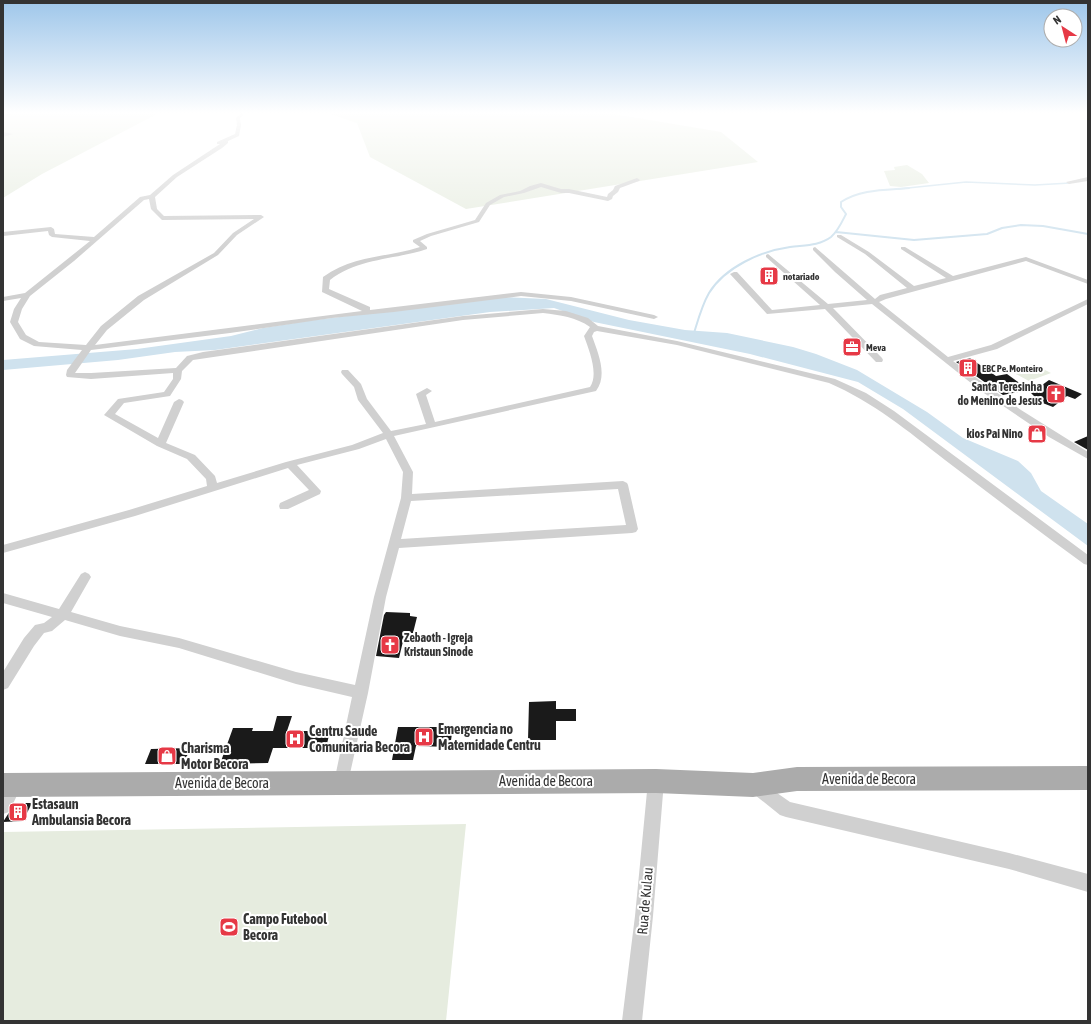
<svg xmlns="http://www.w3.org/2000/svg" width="1091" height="1024" font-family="'Asap Condensed',sans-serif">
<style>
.green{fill:#e6ecdf}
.water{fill:#cfe2ee}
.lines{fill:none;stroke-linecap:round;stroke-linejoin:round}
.stream-far1{stroke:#cfe2ee;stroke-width:1.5}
.stream{stroke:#cfe2ee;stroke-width:2}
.building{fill:#1a1a1a}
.street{fill:#d0d0d0;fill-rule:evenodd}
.primary{fill:#ababab;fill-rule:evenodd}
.labels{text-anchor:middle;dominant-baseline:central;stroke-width:4;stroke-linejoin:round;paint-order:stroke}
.far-poi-label{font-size:10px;font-weight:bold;fill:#333;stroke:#fff;text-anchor:start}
.poi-label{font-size:12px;font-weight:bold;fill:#333;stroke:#fff;text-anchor:end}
.near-poi-label{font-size:14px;font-weight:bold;fill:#333;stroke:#fff;text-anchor:start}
.near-street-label{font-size:14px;fill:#333;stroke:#fff}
</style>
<rect width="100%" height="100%" fill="#fff"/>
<!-- green -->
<path class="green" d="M 3,113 L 159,113 L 42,174 L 3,198 Z
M 327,113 L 608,113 L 721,132 L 758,162 L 466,209 L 370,157 L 357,123 Z
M 907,165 L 922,174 L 929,183 L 901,187 L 890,186 L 884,171 L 895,170 L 894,167 Z
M 1033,364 L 1051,373 L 1029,381 L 1012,372 Z
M 466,824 L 446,1021 L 3,1021 L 3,832 Z"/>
<!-- water -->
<path class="water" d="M 500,297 L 546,299 L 629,320 L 685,330 L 727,333 L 793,347 L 816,354 L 857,370 L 927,412 L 963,438 L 1018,461 L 1031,473 L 1041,491 L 1088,524 L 1088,546 L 903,409 L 858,382 L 750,354 L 594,322 L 554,308 L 490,312 L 215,350 L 175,352 L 118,360 L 3,370 L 3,360 L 137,349 L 231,336 L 263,328 L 307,321 Z"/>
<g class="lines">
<!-- stream-far1 -->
<path class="stream-far1" d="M 898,189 L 966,182 L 1035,185 L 1070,183"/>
<!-- stream -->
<path class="stream" d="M 836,232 L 914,240 L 987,234 L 1002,228 L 1021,225 L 1043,226 L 1088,234
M 694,333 C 698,320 702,305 709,293 C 725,267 761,251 790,247 C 804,245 819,246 831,237 C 838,231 842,222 846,214 L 841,207 L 841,202 C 860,189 886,190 909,188"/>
</g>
<!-- building -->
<path class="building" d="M 970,358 L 996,376 L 1007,374 L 1029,390 L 1003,395 L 956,362 Z
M 1049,380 L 1082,394 L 1075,399 L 1067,396 L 1053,407 L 1040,402 L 1031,393 Z
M 1088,436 L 1088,450 L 1074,442 Z
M 386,612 L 410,613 L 410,616 L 417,617 L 413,633 L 405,633 L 399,658 L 376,656 L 384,615 Z
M 556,701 L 556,709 L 576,709 L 576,721 L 556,721 L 556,740 L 528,740 L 529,702 Z
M 277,716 L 292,716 L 287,731 L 330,731 L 326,748 L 273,748 L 268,763 L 220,764 L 233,728 L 253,728 L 252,731 L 273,731 Z
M 398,727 L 453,727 L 450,747 L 416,746 L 413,760 L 392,760 Z
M 190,748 L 184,764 L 145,764 L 151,749 Z
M 15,803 L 32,803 L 23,821 L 3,822 Z"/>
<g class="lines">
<!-- street -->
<path class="street" d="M 15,113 L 15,114 L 3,116 L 3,114 Z
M 241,113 L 245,113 L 240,118 L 241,125 L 239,136 L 228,141 L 228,143 L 222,148 L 177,177 L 155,197 L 157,209 L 164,216 L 261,215 L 264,217 L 237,235 L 218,255 L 144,300 L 107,330 L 95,345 L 362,311 L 322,292 L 323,277 C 353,255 386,258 420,247 L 413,242 L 413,240 L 427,234 L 475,220 L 486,203 L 500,195 L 520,191 L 530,186 L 541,183 L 561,189 L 569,189 L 607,197 L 608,194 L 613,190 L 615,186 L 637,178 L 640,180 L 639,181 L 620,188 L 618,192 L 613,196 L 612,199 L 608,201 L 569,193 L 561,193 L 541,187 L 524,193 L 504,197 L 490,205 L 479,222 L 431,236 L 420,241 L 427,247 L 427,249 C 394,260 358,258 330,280 L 329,289 L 370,307 L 370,310 L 521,292 L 571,297 L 654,315 L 658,317 L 654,319 L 571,301 L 521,296 L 394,312 L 332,318 L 230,333 L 91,350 L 75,373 L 91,373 L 176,368 L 187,356 L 203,352 L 463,316 L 543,309 L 566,311 L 588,318 L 598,326 L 677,341 L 835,379 L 866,393 L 894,411 L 1088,555 L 1088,565 L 1084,564 C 1037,530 991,495 945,460 C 908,431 873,402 829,383 L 677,345 L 597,331 L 594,332 L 592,336 C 598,353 608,375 596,391 L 394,436 L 413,472 L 412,494 L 623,481 L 627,483 L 628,485 L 638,529 L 636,532 L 632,533 L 399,548 L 386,597 L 368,693 L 347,787 L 342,790 L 337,787 L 334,782 L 352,697 L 296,684 L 179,648 L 120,636 L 65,620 L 52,631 L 44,633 L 34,646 L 8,688 L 3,690 L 3,672 L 24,638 L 35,625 L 44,623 L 52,617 L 3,603 L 3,593 L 59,609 L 81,574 L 85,572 L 89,574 L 91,577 L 71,612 L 120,626 L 179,638 L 296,672 L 355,685 L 374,597 L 401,498 L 403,472 L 386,439 L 359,449 L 297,465 L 321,491 L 320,494 L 288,509 L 280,509 L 279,506 L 280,503 L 309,490 L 288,468 L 135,516 L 3,553 L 3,545 L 129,510 L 207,486 L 206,479 L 187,459 L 157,446 L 104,415 L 118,399 L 164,392 L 173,379 L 173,373 L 91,379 L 67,377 L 66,375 L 67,370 L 82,350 L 34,346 L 20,339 L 10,322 L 14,309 L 21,298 L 3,301 L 3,297 L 25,293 L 90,241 L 52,237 L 49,235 L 48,231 L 3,236 L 3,232 L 51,227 L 54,229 L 55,234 L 94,237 L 140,197 L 150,195 L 173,175 L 220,144 L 217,144 L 217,142 L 235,134 L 237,125 L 236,118 ZM 149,199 L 151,209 L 162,220 L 254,219 L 233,233 L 214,253 L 138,296 L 101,326 L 86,345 L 39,342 L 26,335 L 18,322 L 22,309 L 30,296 L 74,261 L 144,200 ZM 543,313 C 560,315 576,317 590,327 L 584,336 C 589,350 599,374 590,387 L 435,422 L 426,395 L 432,391 L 427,388 L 416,394 L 426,424 L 391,431 L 367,399 L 361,384 L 348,370 L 342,370 L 341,372 L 342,374 L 354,387 L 358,400 L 383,433 L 352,445 L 286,462 L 217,483 L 215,476 L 195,455 L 166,443 L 184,402 L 182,400 L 179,399 L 174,402 L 158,438 L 115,414 L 124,403 L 170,396 L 181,379 L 182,371 L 193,360 L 463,320 ZM 618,489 L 626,525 L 401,539 L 411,501 Z
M 3,132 L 13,134 L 3,137 Z
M 1088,177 L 1088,181 L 1069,184 L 1066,182 Z
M 837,235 L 841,235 L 869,252 L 914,286 L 946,278 L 901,249 L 901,247 L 905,247 L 953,276 L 1026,257 L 1088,280 L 1088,284 L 1026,261 L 886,299 L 879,302 L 948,357 L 991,345 L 1088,299 L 1088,304 L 997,349 L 953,361 L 1021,410 L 1088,452 L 1088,459 L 1049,437 L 981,391 L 872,304 L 833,308 L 882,358 L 883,360 L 882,362 L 876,362 L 825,309 L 767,314 L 730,274 L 734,272 L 737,272 L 772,310 L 820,305 L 766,257 L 766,255 L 768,254 L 828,304 L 867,300 L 835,272 L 813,250 L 813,248 L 815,247 L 875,299 L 880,295 L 907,288 L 865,254 L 837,237 Z
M 656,774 L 661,776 L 664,781 L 653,916 L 642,1021 L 622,1021 L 635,916 L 648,781 L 651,776 Z
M 14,777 L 19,780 L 22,785 L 9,812 L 3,814 C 3,801 0,783 14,777 Z
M 755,778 L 760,781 L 790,802 L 1009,853 L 1088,874 L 1088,892 L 1009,869 L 786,817 L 780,815 L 750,791 L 747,786 L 750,781 Z"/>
<!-- primary -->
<path class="primary" d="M 1088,766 L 1088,790 L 797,791 L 753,797 L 656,793 L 3,797 L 3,773 L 656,769 L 753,773 L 797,767 Z"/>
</g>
<!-- sky -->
<linearGradient id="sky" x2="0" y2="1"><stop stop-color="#9ec6ea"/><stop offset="0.44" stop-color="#fff"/><stop offset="1" stop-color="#fff" stop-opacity="0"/></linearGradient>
<rect width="1091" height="256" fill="url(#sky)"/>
<!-- icons -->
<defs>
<symbol id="building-square" viewBox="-11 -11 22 22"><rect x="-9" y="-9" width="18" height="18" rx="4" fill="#e63946" stroke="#fff"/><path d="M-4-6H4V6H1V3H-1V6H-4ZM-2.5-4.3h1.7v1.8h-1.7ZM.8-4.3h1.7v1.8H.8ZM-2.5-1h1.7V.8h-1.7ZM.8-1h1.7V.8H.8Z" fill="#fff"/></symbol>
<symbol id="office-square" viewBox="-11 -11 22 22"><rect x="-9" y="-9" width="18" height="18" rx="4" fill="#e63946" stroke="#fff"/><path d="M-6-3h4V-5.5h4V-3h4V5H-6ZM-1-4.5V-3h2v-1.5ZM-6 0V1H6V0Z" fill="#fff"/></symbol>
<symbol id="church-square" viewBox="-11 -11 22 22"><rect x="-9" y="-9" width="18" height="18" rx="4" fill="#e63946" stroke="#fff"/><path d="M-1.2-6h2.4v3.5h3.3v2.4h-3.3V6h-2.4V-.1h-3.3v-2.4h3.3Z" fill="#fff"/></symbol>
<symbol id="shop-square" viewBox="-11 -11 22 22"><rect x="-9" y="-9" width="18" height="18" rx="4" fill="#e63946" stroke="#fff"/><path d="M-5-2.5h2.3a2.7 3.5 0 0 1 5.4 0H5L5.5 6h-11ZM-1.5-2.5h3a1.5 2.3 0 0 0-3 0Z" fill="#fff"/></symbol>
<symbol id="hospital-square" viewBox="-11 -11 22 22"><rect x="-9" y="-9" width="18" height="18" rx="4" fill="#e63946" stroke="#fff"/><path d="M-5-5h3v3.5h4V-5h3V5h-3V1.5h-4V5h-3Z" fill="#fff"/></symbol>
<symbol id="stadium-square" viewBox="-11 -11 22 22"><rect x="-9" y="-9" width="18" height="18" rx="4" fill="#e63946" stroke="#fff"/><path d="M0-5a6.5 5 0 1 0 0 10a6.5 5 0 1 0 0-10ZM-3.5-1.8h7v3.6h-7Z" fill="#fff"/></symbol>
</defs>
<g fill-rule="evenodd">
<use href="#building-square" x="758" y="265" width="22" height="22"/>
<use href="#office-square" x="841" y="336" width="22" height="22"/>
<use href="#building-square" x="957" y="357" width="22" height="22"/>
<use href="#church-square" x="1045" y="383" width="22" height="22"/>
<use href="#shop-square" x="1026" y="423" width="22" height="22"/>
<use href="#church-square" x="379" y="634" width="22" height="22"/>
<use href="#hospital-square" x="413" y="726" width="22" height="22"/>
<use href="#hospital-square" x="284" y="728" width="22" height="22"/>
<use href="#shop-square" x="156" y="745" width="22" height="22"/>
<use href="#building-square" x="7" y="801" width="22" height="22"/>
<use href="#stadium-square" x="218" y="916" width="22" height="22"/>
</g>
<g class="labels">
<!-- far-poi labels -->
<g class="far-poi-label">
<text x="783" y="276">notariado</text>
<text x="866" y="347">Meva</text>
<text x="982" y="368">EBC Pe. Monteiro</text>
</g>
<!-- poi labels -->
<g class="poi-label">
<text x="1042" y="387">Santa Teresinha<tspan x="1042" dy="14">do Menino de Jesus</tspan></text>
<text x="1023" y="434">kios Pai Nino</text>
<text x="404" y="638" text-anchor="start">Zebaoth - Igreja<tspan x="404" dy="14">Kristaun Sinode</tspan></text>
</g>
<!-- near-poi labels -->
<g class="near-poi-label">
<text x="438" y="729">Emergencia no<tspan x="438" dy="16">Maternidade Centru</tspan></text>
<text x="309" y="731">Centru Saude<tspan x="309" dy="16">Comunitaria Becora</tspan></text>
<text x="181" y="748">Charisma<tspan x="181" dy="16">Motor Becora</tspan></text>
<text x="32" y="804">Estasaun<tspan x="32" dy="16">Ambulansia Becora</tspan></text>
<text x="243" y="919">Campo Futebool<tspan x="243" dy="16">Becora</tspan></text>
</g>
<!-- near-street labels -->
<g class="near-street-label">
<text x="869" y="779">Avenida de Becora</text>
<text x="546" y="781">Avenida de Becora</text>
<text x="222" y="783">Avenida de Becora</text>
<text transform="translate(645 901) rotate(-85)">Rua de Kulau</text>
</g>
</g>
<!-- border -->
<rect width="1091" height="1024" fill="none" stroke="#333333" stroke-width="8"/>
<!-- north arrow -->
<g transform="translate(1063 28) rotate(324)"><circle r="19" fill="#ffffff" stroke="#adadad"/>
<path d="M0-3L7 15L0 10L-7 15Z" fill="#e63946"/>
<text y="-6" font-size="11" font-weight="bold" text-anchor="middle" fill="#333333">N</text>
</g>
</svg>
